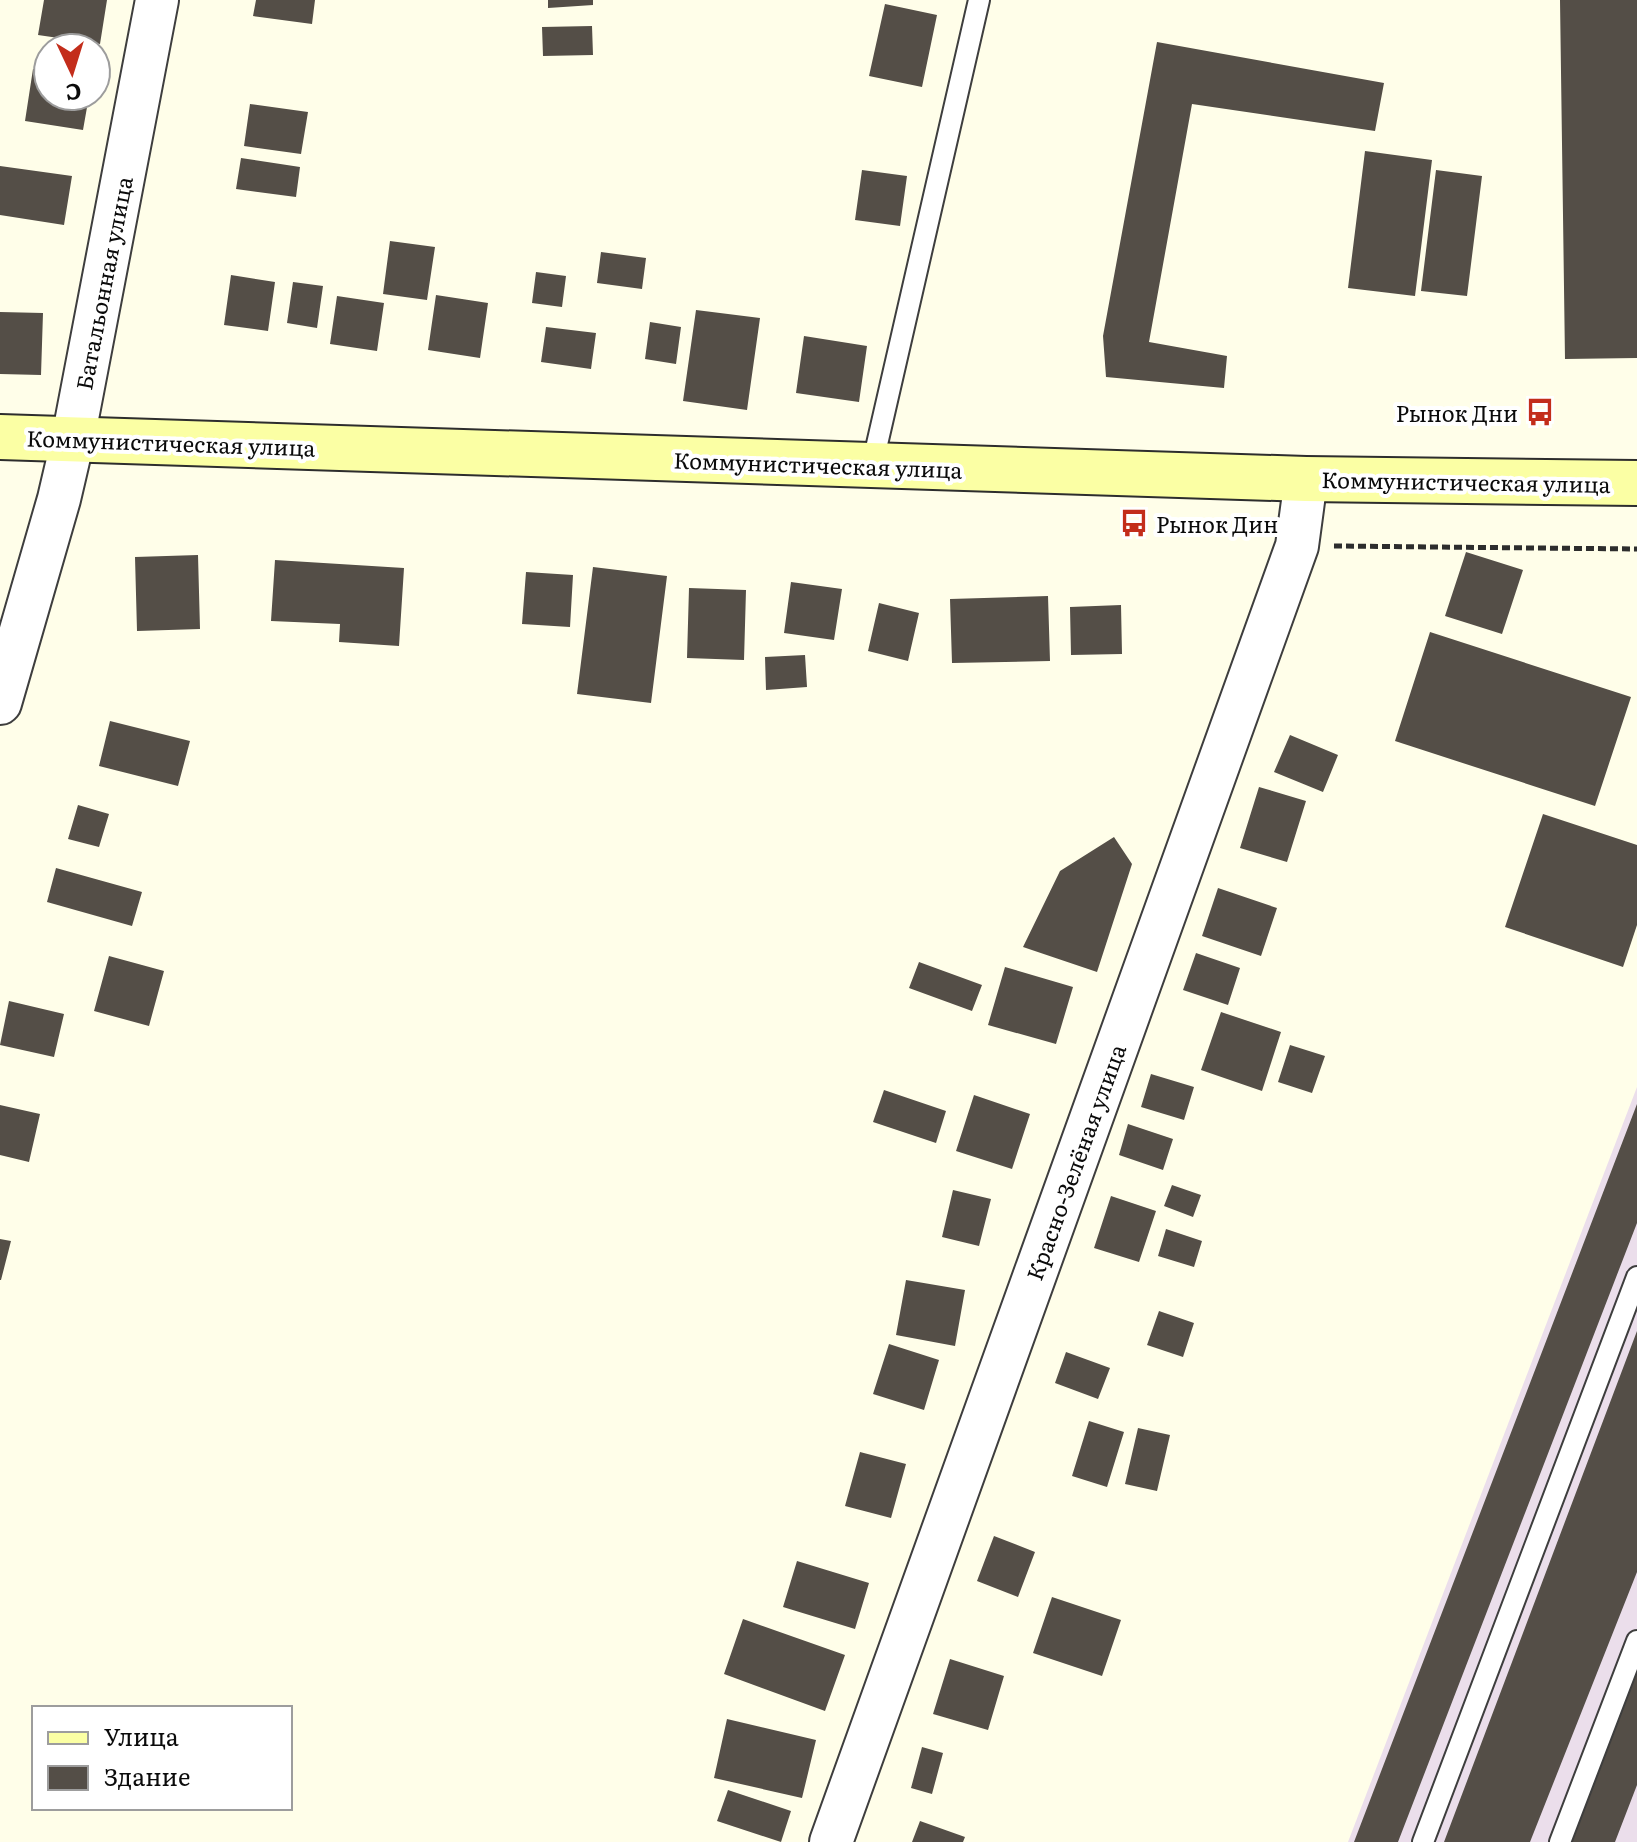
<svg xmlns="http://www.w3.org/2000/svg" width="1637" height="1842" font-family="Literata,serif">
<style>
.industrial{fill:#ebdeeb}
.building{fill:#544e47}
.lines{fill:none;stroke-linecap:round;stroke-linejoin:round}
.lane-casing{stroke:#3e3e3e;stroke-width:24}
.street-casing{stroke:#3e3e3e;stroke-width:46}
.secondary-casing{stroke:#2d2d2d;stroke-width:48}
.path{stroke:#2d2d2d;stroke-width:5;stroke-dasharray:8 4;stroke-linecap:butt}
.lane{stroke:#fff;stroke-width:20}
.street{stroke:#fff;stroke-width:42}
.secondary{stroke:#fbffa4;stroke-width:44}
.labels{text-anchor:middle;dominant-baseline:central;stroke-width:8;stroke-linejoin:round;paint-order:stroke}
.street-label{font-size:22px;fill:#0b0b0b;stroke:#fff}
.poi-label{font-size:22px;fill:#0b0b0b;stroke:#fff;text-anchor:end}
</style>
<rect width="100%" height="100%" fill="#fffee9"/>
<!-- industrial -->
<path class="industrial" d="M 1637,1087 L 1637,1842 L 1348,1842 Z"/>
<!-- building -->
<path class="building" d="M 44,0 L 107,0 L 100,44 L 38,35 Z
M 256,0 L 315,0 L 312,24 L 253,16 Z
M 548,0 L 593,0 L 593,5 L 548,8 Z
M 1560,0 L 1637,0 L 1637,358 L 1565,359 Z
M 885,4 L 937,15 L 922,87 L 869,76 Z
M 592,26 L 593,55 L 543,56 L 542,27 Z
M 1157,42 L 1384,83 L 1375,131 L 1192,104 L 1149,342 L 1227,356 L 1224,388 L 1106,377 L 1103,336 Z
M 33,69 L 48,71 L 48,96 L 89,96 L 83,130 L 25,121 Z
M 250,104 L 308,112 L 301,154 L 244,146 Z
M 1365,151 L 1432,160 L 1415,296 L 1348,288 Z
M 241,158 L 300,167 L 296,197 L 236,189 Z
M 0,166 L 72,176 L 64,225 L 0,215 Z
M 862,170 L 907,176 L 900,226 L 855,220 Z
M 1436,170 L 1482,176 L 1467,296 L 1421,291 Z
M 390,241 L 435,247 L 427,300 L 383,294 Z
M 601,252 L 646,258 L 642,289 L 597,283 Z
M 536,272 L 566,276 L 562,307 L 532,303 Z
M 231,275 L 275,282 L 268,331 L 224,325 Z
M 293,282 L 323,286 L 317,328 L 287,323 Z
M 436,295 L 488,303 L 480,358 L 428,350 Z
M 337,296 L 384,303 L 377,351 L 330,344 Z
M 696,310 L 760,318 L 747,410 L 683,401 Z
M 0,312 L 43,313 L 41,375 L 0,374 Z
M 650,322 L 681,327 L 676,364 L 645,359 Z
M 546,327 L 596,333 L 591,369 L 541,362 Z
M 804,336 L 867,346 L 859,402 L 796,393 Z
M 1466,552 L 1523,570 L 1502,634 L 1445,616 Z
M 198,555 L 200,629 L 137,631 L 135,557 Z
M 275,560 L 404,568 L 399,646 L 339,642 L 340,624 L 271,621 Z
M 593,567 L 667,576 L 651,703 L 577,694 Z
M 526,572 L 573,575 L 570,627 L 522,624 Z
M 791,582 L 842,589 L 834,640 L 784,633 Z
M 689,588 L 746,590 L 744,660 L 687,658 Z
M 1048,596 L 1050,661 L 952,663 L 950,599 Z
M 879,603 L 919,613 L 908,661 L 868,651 Z
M 1121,605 L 1122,654 L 1071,655 L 1070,607 Z
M 1430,632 L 1631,697 L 1595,806 L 1395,741 Z
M 805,655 L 807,687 L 766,690 L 765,657 Z
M 110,721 L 190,741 L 178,786 L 99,766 Z
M 1290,735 L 1338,755 L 1323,792 L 1274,772 Z
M 1259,787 L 1306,801 L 1287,862 L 1240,848 Z
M 78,805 L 109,814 L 99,847 L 68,839 Z
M 1543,814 L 1637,845 L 1637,925 L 1623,967 L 1505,927 Z
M 1114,837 L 1132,864 L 1097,972 L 1023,947 L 1060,871 Z
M 56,868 L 142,892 L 132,926 L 47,902 Z
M 1218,888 L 1277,908 L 1261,956 L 1202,936 Z
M 1196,953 L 1240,968 L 1228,1005 L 1183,990 Z
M 109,956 L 164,971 L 149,1026 L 94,1011 Z
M 919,962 L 982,985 L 972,1011 L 909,988 Z
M 1005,967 L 1073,987 L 1056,1044 L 988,1025 Z
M 9,1001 L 64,1014 L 54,1057 L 0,1045 Z
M 1221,1012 L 1281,1032 L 1262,1091 L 1201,1070 Z
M 1290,1045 L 1325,1056 L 1312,1093 L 1278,1082 Z
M 1151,1074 L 1194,1087 L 1184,1120 L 1141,1107 Z
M 884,1090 L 946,1111 L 936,1143 L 873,1122 Z
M 974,1095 L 1030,1114 L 1012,1169 L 956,1151 Z
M 1637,1104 L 1637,1223 L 1398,1842 L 1354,1842 Z
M 0,1105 L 40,1114 L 29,1162 L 0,1155 Z
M 1128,1124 L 1173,1139 L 1163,1170 L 1119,1155 Z
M 1172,1185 L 1201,1195 L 1193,1217 L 1164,1206 Z
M 953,1190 L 991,1199 L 979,1246 L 942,1237 Z
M 1111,1196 L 1156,1211 L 1139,1262 L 1094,1248 Z
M 1166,1229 L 1202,1241 L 1194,1267 L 1158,1256 Z
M 0,1239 L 11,1241 L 1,1280 L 0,1280 Z
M 906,1280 L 965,1290 L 955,1346 L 896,1335 Z
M 1159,1311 L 1194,1323 L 1183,1357 L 1147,1345 Z
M 1637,1331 L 1637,1572 L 1530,1842 L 1444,1842 Z
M 889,1344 L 939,1360 L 924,1410 L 873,1394 Z
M 1066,1352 L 1110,1368 L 1098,1399 L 1055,1383 Z
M 1089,1421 L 1124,1432 L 1107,1487 L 1072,1476 Z
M 1138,1428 L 1170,1435 L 1157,1491 L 1125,1484 Z
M 860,1452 L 906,1464 L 891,1518 L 845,1506 Z
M 994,1536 L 1035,1552 L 1018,1597 L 977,1581 Z
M 797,1561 L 869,1583 L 855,1629 L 783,1607 Z
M 1052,1597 L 1121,1620 L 1102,1676 L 1033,1653 Z
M 743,1619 L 845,1655 L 825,1711 L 724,1674 Z
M 950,1659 L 1004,1676 L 988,1730 L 933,1714 Z
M 1637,1668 L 1637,1785 L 1615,1842 L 1570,1842 Z
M 727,1719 L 816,1740 L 802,1798 L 714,1778 Z
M 922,1747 L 943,1753 L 932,1794 L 911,1788 Z
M 728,1790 L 791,1811 L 781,1842 L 717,1821 Z
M 920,1821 L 965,1837 L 963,1842 L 912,1842 Z"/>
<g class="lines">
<defs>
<path id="lane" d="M 872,466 L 979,0
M 1423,1842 L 1637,1277
M 1560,1842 L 1637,1641"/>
<path id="street" d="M 0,703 L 59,499 L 73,439 L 157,0
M 831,1842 L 1297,546 L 1306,479"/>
<path id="secondary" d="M 0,437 L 1306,479 L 1637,483"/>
</defs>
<!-- lane casing -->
<use href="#lane" class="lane-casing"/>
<!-- street casing -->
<use href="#street" class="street-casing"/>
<!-- secondary casing -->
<use href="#secondary" class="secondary-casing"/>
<!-- path -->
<path class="path" d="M 1334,546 L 1637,549"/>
<!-- lane -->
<use href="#lane" class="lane"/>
<!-- street -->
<use href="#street" class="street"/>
<!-- secondary -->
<use href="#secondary" class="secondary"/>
</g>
<!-- icons -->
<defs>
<symbol id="bus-bare" viewBox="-9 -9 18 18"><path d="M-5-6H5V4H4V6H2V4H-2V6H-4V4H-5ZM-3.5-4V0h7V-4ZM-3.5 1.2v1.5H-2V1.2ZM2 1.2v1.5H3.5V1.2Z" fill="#c32d1b" stroke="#fff" stroke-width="2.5" paint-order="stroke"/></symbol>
</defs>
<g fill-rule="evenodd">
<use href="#bus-bare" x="1520" y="392" width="40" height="40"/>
<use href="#bus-bare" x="1114" y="503" width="40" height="40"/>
</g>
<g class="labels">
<!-- street labels -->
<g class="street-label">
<text transform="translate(103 283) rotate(-79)">Батальонная улица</text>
<text transform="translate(171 442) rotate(2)">Коммунистическая улица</text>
<text transform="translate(818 464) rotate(2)">Коммунистическая улица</text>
<text transform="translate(1466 481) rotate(1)">Коммунистическая улица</text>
<text transform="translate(1075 1162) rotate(-70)">Красно-Зелёная улица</text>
</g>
<!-- poi labels -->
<g class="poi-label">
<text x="1518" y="412">Рынок Дни</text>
<text x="1156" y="523" text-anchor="start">Рынок Дин</text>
</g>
</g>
<!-- legend -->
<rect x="32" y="1706" width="260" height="104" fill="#ffffff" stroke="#9d9d9d" stroke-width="2"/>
<rect x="48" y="1732" width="40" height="12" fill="#fbffa4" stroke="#9d9d9d" stroke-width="2"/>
<text x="104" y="1746" font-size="24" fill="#0b0b0b">Улица</text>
<rect x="48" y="1766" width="40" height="24" fill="#544e47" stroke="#9d9d9d" stroke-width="2"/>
<text x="104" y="1786" font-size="24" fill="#0b0b0b">Здание</text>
<!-- north arrow -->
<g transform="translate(72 72) rotate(176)"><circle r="38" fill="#ffffff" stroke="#9d9d9d" stroke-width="2"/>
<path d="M0-6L14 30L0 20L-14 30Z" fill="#c32d1b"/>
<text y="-12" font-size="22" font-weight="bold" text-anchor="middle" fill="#0b0b0b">С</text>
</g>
</svg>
